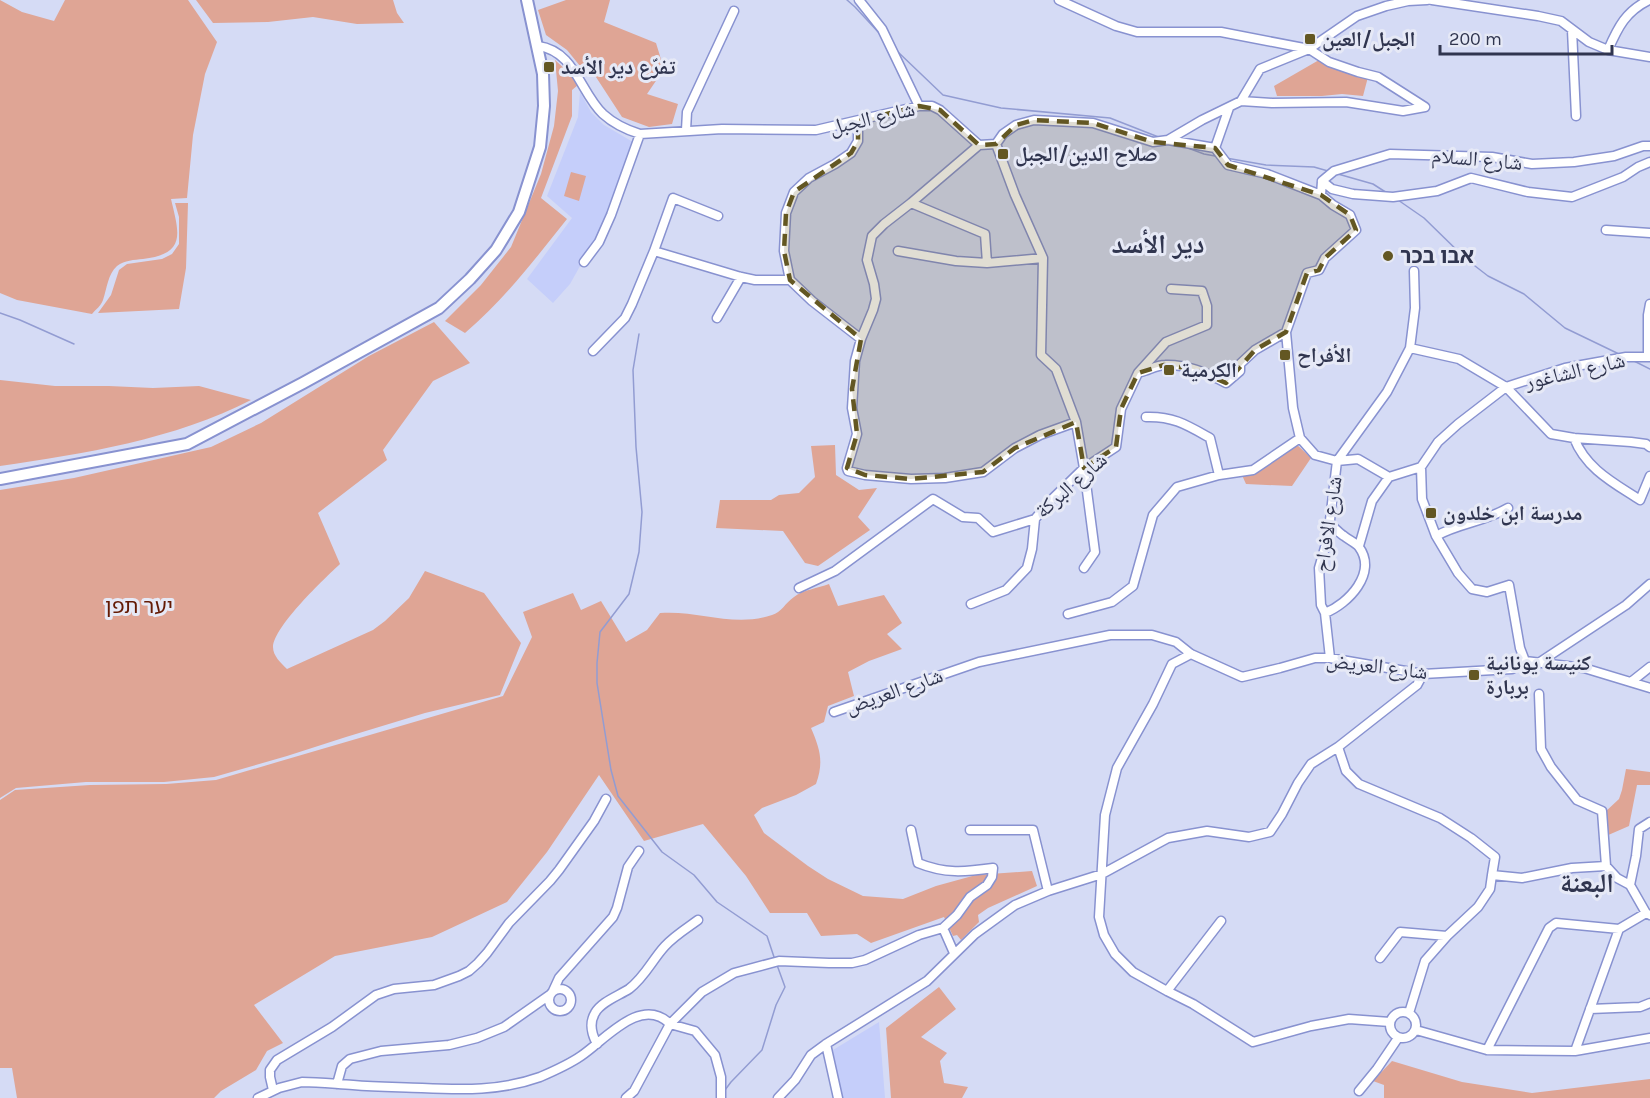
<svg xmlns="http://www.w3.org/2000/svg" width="1650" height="1098" font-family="Karla,'Noto Naskh Arabic','Noto Sans Hebrew',sans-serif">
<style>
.built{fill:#c5cefa}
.green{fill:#dfa595}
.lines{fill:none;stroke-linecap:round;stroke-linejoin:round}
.stream{stroke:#929cd2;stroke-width:1.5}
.minor-casing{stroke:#8892d0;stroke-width:11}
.major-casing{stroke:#8892d0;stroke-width:14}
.minor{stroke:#fff;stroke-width:8}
.major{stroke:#fff;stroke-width:10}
.marked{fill:#635723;fill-opacity:0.2;stroke:#635723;stroke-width:4.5;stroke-dasharray:12 8;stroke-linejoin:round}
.poi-dot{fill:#635723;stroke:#e6e9f6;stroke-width:2}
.labels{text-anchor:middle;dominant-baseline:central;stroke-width:6;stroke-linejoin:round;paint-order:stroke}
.poi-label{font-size:21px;font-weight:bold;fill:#30354f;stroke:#e6e9f6;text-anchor:start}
.street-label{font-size:21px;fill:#30354f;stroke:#e6e9f6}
.park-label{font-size:21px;fill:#641a04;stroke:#e6e9f6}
.district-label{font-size:27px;font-weight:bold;fill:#30354f;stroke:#e6e9f6}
</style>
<rect width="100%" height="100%" fill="#d5dbf5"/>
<!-- built -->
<path class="built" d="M 580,92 L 591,112 L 604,125 L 633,142 L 598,234 L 570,284 L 553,303 L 527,279 L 572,218 L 547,196 L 578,117 Z
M 879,1022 L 885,1098 L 842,1098 L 833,1050 Z"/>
<!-- green -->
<path class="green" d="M 0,0 L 22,12 L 54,21 L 65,0 L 188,0 L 217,42 L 205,74 L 193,135 L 187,198 L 171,199 C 179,233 187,254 143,259 C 134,260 125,260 117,266 C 108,274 107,288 103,300 C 101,306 96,309 92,314 L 17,300 L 0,293 Z
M 196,0 L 393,0 L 397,13 L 404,23 L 357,24 L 313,17 L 268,22 L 213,23 Z
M 566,0 L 610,0 L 604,22 L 656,43 L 664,69 L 647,94 L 678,104 L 672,124 L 649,127 L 622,117 L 594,74 L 589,77 L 567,50 L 546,35 L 538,10 Z
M 555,60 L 567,71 L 578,85 L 572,90 L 572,116 L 541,198 L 567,219 C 535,259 505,299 465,333 L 445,321 L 481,285 L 511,247 L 541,174 L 554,126 L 558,91 Z
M 1319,60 L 1329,67 L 1368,77 L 1363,96 L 1342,94 L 1322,96 L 1277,96 L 1274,86 Z
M 571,172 L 586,176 L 579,201 L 564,196 Z
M 175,203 L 188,203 L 186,268 L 179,309 L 98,313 L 111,295 L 119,270 L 127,264 L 162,259 L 172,254 L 179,244 L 179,217 Z
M 434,322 L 470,363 L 433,381 L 383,450 L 387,460 L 318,513 L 340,564 C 325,578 274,626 273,647 C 273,656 281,663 287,669 L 373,630 L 385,621 L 409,598 L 425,571 L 484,593 L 521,643 L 500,695 L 425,713 L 346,737 L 287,756 L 214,777 L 164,782 L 86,782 L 16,788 L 0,798 L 0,490 L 74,478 L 211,447 L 261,423 L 369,356 Z
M 0,380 L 55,386 L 109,386 L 153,388 L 199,386 L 251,400 C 176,439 83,454 0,466 Z
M 1293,441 L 1311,458 L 1292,486 L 1246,484 L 1241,473 Z
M 835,445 L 836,475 L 859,490 L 877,488 L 858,517 L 870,530 L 818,566 L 805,563 L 783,531 L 716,528 L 720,500 L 771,500 L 779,495 L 799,493 L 815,477 L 811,446 Z
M 829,584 L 838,606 L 884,595 L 902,623 L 887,634 L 902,649 L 869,661 L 848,672 L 854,696 L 828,706 L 824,722 L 811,728 C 820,749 824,762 816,784 L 796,795 L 762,808 L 754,815 L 764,833 L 808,866 L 828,879 L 863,896 L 903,899 L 936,886 L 976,875 L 1032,871 L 1037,886 L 988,908 L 978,915 L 979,922 L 961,940 L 957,935 L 953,936 L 944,917 L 871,943 L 857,934 L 821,936 L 807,913 L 770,913 L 746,876 L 703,824 L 644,841 L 599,775 L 547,852 L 507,902 L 432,937 L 335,956 L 254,1005 L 283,1043 L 267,1051 L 256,1070 L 221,1091 L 214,1098 L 17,1098 L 12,1068 L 0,1068 L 0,800 L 15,790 L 90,785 L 166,784 L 216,780 L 503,696 L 532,637 L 523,612 L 573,593 L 581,610 L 601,601 L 626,642 L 647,630 L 660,613 C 699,610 733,628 772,615 C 781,613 786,602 794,597 C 803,590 818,588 829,584 Z
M 1626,769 L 1650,772 L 1650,785 L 1637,785 L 1629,826 L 1606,836 L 1604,813 L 1619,799 L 1622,790 Z
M 939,987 L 956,1009 L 921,1037 L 947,1053 L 940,1061 L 944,1083 L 968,1087 L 962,1098 L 891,1098 L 886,1028 Z
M 1392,1061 L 1462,1082 L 1532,1093 L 1650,1079 L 1650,1098 L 1384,1098 L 1384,1085 L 1373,1081 Z"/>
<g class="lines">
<!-- stream -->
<path class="stream" d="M 847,0 L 855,7 L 880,34
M 898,52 L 943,95 L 1001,108 L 1110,118 L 1161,138
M 1188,148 L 1204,154 L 1215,156
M 1226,158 L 1266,165 L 1314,167 L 1328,171
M 1338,174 L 1373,184 L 1387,193
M 1398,200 L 1424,218 L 1466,259 L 1488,276 L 1524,294 L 1565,328 L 1619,354
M 0,313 L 20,320 L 74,344
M 639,334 L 633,370 L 636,447 L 642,512 L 639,552 L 629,594 L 600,632 L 597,663 L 597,683 L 611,770 L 618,796 L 662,852 L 694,875 L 717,902 L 767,936 L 774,957
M 1634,361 L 1650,369
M 725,1090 L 731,1082 L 762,1050 L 776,1005 L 785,987 L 777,965"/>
<defs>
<path id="minor" d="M 859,0 L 882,29 L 919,106
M 1059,0 L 1116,26 L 1137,32 L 1221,32 L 1309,49 L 1329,62 L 1358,72 L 1378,77 L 1425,107 L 1403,111 L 1346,102 L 1272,103 L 1241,101
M 1432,0 L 1538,16 L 1561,21 L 1589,42 L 1608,50 L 1650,57
M 1572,30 L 1576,116
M 538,46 C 575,51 580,92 603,114 C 614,124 627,130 640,134 L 722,129 L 816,130 L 919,106 L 932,106 L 940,110 L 979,145 L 996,144 L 1003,134 L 1016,125 L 1034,120 L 1093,123 L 1153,142 L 1168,140 L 1202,120 L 1241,101 L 1260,69 L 1309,49 L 1357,16 L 1386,6 L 1408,1 L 1427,0
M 1608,50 C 1618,27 1626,11 1649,0
M 1229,108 L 1215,148 L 1228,165 L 1267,174 L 1321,195 L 1333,205 L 1350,215 L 1356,230 L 1325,258 L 1319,270 L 1307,273 L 1286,332 L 1293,408 L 1300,438 L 1315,455 L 1337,461 L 1328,537 L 1319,568 L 1321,605 L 1325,613 L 1330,658
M 858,121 L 858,141 L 851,153 L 835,164 L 809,178 L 794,192 L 786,213 L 784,251 L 790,280 L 812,301 L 861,339
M 686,130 L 687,112 L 734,11
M 1168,140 L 1215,148
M 996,144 L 1015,195 L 1043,258 L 1041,355 L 1056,369 L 1076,422 L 1084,468 L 1095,552 L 1084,568
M 979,145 L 911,203 L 884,224 L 872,236 L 867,260 L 874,284 L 876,299 L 873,310 L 861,339 L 855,361 L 852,408 L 857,434 L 847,468 L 848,471 L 865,475 L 911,479 L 945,478 L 983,472 L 1015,448 L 1040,435 L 1076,422
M 1322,181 L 1332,189 L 1353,194 L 1393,197 L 1437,191 L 1471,178 L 1528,192 L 1572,197 L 1623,177 L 1638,167 L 1650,162
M 1321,195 L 1322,181 L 1334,171 L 1390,154 L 1492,157 L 1532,164 L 1574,162 L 1614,156 L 1643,146 L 1650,146
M 911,203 L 985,234 L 987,263
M 1606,230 L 1650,233
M 654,251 L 741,277 L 755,280 L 790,280
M 898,251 L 956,261 L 987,263 L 1043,258
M 584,262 L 599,242 L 611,215 L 640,134
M 1650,304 L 1648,315 L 1648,357 L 1650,357
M 717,318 L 741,277
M 1410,348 L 1459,359 L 1506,387 L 1551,434 L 1574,438 L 1631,442 L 1646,444 L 1650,447
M 593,351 L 625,318 L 632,304 L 654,251 L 673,198 L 718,216
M 1141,372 C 1149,370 1157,365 1165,365 C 1186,364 1208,373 1226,383 L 1240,371 L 1240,364 L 1255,350 L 1286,332
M 1146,417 C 1173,416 1187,425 1210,438 L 1219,475
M 1574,438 C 1586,469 1614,483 1640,500 L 1650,476
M 1337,461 L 1387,392 L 1410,348 L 1415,308 L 1414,271
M 1337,461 L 1358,459 L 1389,477 L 1421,467
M 1436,536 C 1459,523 1484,522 1508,508
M 1359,546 L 1372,501 L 1389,477
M 799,588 L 835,571 L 933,499 L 963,517 L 978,518 L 993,532 L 1035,519 L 1049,502 L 1084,468 L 1116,447 L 1121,409 L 1138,373 L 1166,342 L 1207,325 L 1207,306 L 1202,291 L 1171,289
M 971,604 L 1006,590 L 1027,568 L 1032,549 L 1035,519
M 1325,613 C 1348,604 1378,573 1359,547 C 1356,543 1349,540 1344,536 C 1339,533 1335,528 1330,524
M 1068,614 L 1112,602 L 1133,586 L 1153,515 L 1177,487 L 1219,475 L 1253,470 L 1300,438
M 1191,654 L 1172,664 L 1153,704 L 1117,768 L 1105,815 L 1099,917 L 1104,935 L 1115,954 L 1133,972 L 1167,991 L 1193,1004 L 1253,1042 L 1311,1026 L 1349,1019 L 1390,1022
M 1525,661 L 1520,648 L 1509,585 L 1487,592 L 1472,589 L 1458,573 L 1436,536 L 1422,499 L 1421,467 L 1438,442 L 1458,424 L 1506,387 L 1565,368 L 1626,357 L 1648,357
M 1540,662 L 1626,605 L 1650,584
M 1631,682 L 1650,667
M 1539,694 L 1541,749 L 1551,767 L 1577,800 L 1602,811 L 1606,866 L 1617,878 L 1630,885
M 834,712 L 979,662 L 1110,635 L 1152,635 L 1176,642 L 1191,654 L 1242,677 L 1280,668 L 1315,658 L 1330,658 L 1423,674 L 1512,669 L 1525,661 L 1584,668 L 1650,688
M 1338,747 L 1346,771 L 1359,784 L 1440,818 L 1471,838 L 1495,857 L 1492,875 L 1522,878 L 1572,868 L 1606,866
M 911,830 L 918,863 C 945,874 965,872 993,868 L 992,877 L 987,885 L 970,897 L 957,915 L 943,928
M 970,830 L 1033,830 L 1048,891
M 1650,915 L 1646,913 L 1630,885 L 1636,856 L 1639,829 L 1650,822
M 1380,958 L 1400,932 L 1447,936
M549 1000a11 11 0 1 1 22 0a11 11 0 1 1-22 0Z
M 553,991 L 559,978 L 613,917 L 617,908 L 628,867 L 639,851
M 1167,991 L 1221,921
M 1590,1009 L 1640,1007 L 1650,1003
M1390 1025a13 13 0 1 1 26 0a13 13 0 1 1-26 0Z
M 1409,1013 L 1425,961 L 1447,936 L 1478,907 L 1490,889 L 1492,875
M 1416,1030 L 1487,1050 L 1575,1051 L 1650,1038
M 597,1044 C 592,1035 589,1023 595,1013 C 601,1002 618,996 629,989 C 645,977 652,960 665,946 C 674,936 687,928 698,920
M 826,1044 L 838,1098
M 1487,1050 L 1549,928 L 1556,923 L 1619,929 L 1646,913
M 1575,1051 L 1619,929
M 337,1084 L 342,1066 L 350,1059 L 381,1051 L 449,1045 L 477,1038 L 504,1027 L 551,994
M 273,1090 L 270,1077 L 270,1070 L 277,1060 L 332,1027 L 376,995 L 394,989 L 434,985 L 459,976 L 469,971 L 478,963 L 487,953 L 509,923 L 550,881 L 559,870 L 594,821 L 606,799
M 1359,1091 L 1377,1069 L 1398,1038
M 258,1098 L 279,1088 L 302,1082 C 319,1082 336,1084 353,1085 C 376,1087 399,1087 422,1088 C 463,1090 501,1091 540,1077 C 554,1071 568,1065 581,1056 C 605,1040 641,995 670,1024 L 702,992 L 734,973 L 779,961 L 829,963 L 852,963 L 865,960 L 919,935 L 943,928 L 954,953
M 626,1098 L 634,1091 L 670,1024 L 695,1031 L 715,1055 L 721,1077 L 721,1098
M 778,1098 L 795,1080 L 811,1055 L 826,1044 L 927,981 L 975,934 L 1015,905 L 1048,891 L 1102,874 L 1168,838 L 1207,831 L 1249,837 L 1270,832 L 1282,814 L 1298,783 L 1311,764 L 1338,747 L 1417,685 L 1423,674"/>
<path id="major" d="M 0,479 L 187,444 L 303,383 L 439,308 L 470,279 L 496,250 L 519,212 L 540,147 L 544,106 L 543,74 L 527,0"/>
</defs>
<!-- minor casing -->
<use href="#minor" class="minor-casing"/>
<!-- major casing -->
<use href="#major" class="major-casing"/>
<!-- minor -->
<use href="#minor" class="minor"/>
<!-- major -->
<use href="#major" class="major"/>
</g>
<!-- marked area -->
<path class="marked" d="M 919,106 L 940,110 L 979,145 L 996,144 L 1016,125 L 1034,120 L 1093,123 L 1153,142 L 1215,148 L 1228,165 L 1321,195 L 1350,215 L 1356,230 L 1325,258 L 1319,270 L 1307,273 L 1286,332 L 1255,350 L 1226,383 L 1194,369 L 1164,365 L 1138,373 L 1121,409 L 1116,447 L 1084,468 L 1076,422 L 1015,448 L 983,472 L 911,479 L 865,475 L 847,468 L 857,434 L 852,389 L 861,339 L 790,280 L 784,251 L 786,213 L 794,192 L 851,153 L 858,141 L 858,121 Z"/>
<!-- markers -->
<g class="poi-dot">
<rect x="1304" y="33" width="12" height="12" rx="3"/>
<rect x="543" y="61" width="12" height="12" rx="3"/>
<rect x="997" y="148" width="12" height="12" rx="3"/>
<circle cx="1388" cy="256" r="6"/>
<rect x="1279" y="349" width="12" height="12" rx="3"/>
<rect x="1163" y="364" width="12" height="12" rx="3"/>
<rect x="1425" y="507" width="12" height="12" rx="3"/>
<rect x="1468" y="669" width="12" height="12" rx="3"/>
</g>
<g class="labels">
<!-- poi labels -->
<g class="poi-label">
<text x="1322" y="39">الجبل/العين</text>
<text x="561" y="67">تفرّع دير الأسد</text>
<text x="1015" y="154">صلاح الدين/الجبل</text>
<text x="1400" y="256">אבו בכר</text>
<text x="1297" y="355">الأفراح</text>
<text x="1181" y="370">الكرمية</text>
<text x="1443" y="513">مدرسة ابن خلدون</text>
<text x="1486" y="663">كنيسة يونانية<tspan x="1486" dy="24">بربارة</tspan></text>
</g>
<!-- street labels -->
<g class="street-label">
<text transform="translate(872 118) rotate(-13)">شارع الجبل</text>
<text transform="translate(1477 159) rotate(5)">شارع السلام</text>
<text transform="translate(1575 371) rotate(-13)">شارع الشاغور</text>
<text transform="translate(1071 485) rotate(-41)">شارع البركة</text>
<text transform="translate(1328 524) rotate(-82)">شارع الافراح</text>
<text transform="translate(1377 666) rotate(7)">شارع العريض</text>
<text transform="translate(894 691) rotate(-19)">شارع العريض</text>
</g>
<!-- park labels -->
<g class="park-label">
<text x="139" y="606">יער תפן</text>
</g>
<!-- district labels -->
<g class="district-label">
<text x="1158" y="244">دير الأسد</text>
<text x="1587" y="883">البعنة</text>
</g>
</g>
<!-- scale -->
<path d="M1440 45v9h172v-9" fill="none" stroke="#30354f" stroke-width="3"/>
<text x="1449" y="45" font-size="18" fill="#30354f" stroke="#e6e9f6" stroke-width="4.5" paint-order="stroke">200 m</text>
</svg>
